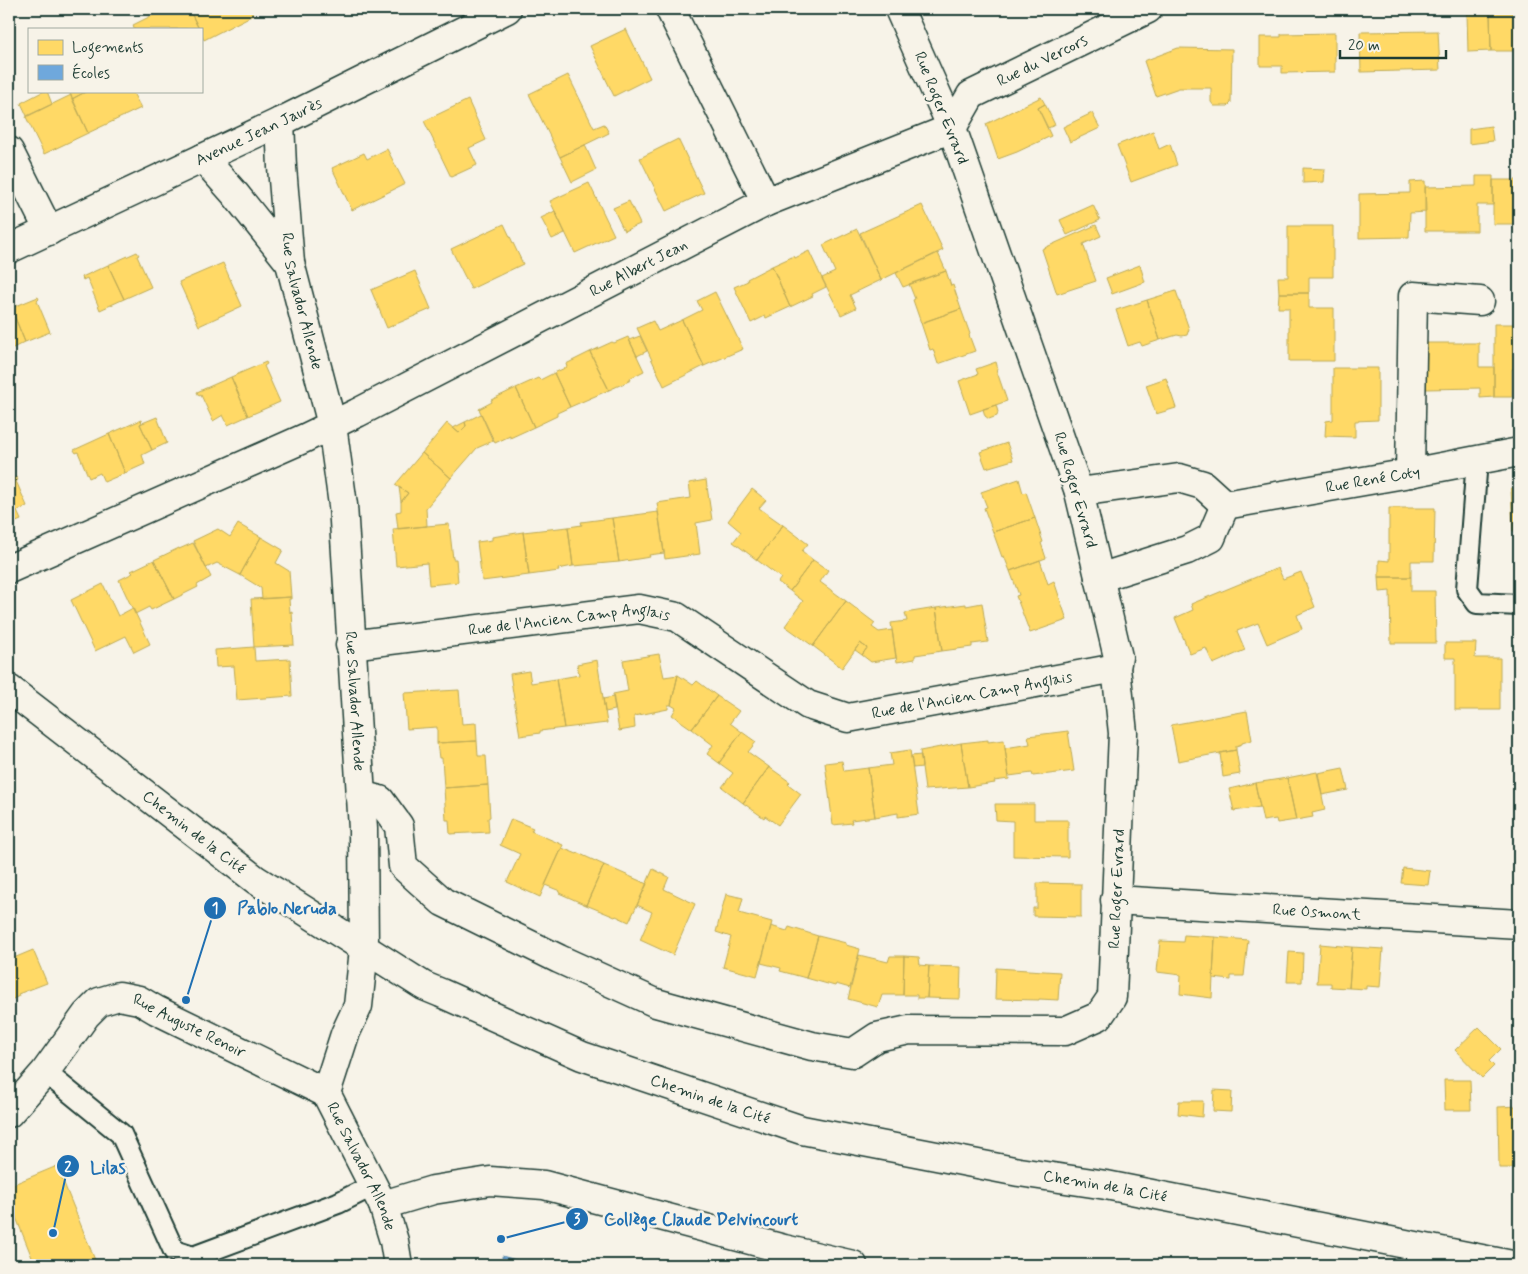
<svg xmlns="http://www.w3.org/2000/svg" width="1528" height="1274" font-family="Mynerve,sans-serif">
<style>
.homes{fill:#ffd966;stroke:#bcaa57}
.schools{fill:#6fa8dc;stroke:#5788aa}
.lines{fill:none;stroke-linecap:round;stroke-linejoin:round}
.service-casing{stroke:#1f3d34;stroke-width:24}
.minor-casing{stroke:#1f3d34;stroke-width:31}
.tertiary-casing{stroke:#1f3d34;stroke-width:31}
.primary-casing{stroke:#1f3d34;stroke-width:31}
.service{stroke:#f7f3e8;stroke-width:20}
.minor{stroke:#f7f3e8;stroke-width:28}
.tertiary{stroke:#f7f3e8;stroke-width:28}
.primary{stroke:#f7f3e8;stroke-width:28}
.labels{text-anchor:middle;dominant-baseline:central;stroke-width:5;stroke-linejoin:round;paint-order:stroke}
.street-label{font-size:16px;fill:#1f3d34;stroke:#f7f3e8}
.leader{fill:none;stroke:#1f6fb2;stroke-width:2}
.callout-dot{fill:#1f6fb2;stroke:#f7f3e8;stroke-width:2}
.mark-label{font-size:15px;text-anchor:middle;font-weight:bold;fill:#fff}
.callout-label{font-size:18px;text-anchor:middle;font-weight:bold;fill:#1f6fb2;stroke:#f7f3e8;stroke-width:5;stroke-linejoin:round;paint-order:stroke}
</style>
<rect width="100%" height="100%" fill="#f7f3e8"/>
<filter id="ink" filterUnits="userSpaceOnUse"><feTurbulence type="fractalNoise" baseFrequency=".02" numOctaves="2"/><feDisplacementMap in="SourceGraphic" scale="10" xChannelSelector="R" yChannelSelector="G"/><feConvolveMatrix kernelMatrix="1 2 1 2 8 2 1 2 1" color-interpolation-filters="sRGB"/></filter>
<g filter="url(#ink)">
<!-- homes -->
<path class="homes" d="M 165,9 L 189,9 L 199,29 L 134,29 L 133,25 Z
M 189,9 L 250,9 L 253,15 L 204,40 L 201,34 L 201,29 L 199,29 Z
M 1490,12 L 1519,12 L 1519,51 L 1491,51 Z
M 1490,12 L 1491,51 L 1468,52 L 1467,13 Z
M 626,29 L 650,78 L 614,96 L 590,46 Z
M 1438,31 L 1440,70 L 1361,72 L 1360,32 Z
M 1335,33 L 1335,72 L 1282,73 L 1282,66 L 1260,66 L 1260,37 L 1281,37 L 1281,34 Z
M 1178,48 L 1232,49 L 1231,103 L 1228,106 L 1214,106 L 1211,102 L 1211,88 L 1179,88 L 1156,96 L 1144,61 Z
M 568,75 L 594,128 L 604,124 L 609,133 L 560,157 L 529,94 Z
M 44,91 L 47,91 L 52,104 L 27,116 L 21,103 Z
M 69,91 L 87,91 L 72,99 Z
M 87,91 L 132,91 L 141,108 L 88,133 L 72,99 Z
M 71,95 L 88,133 L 44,154 L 26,117 Z
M 1041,97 L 1045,104 L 1038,108 L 1051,136 L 1017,152 L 998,159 L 986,124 Z
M 468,100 L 486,140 L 469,148 L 477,165 L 451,177 L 424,121 Z
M 1045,104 L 1055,125 L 1048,128 L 1038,108 Z
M 1092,113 L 1100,128 L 1070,142 L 1063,127 Z
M 1491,126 L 1493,141 L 1469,144 L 1469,129 Z
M 1153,131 L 1159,149 L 1170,144 L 1177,165 L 1131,182 L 1117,145 Z
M 678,139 L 704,193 L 666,211 L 640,158 Z
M 585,145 L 596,170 L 572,182 L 560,157 Z
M 387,149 L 405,184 L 352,210 L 332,168 L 364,153 L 367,159 Z
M 1303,168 L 1325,169 L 1324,182 L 1303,183 Z
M 1476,176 L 1493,176 L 1493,205 L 1477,205 L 1477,231 L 1425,231 L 1425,187 L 1476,186 Z
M 1493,180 L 1519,180 L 1519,224 L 1493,224 Z
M 1425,181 L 1426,212 L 1410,213 L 1409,237 L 1359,238 L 1359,194 L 1410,193 L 1410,182 Z
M 589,183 L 614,235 L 575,253 L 550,201 Z
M 629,201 L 640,224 L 624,231 L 613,208 Z
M 922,205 L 943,250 L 881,280 L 860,233 Z
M 1093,205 L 1100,220 L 1067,235 L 1060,220 Z
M 555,211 L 565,233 L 552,239 L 541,218 Z
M 504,224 L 523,264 L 471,289 L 451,249 Z
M 1096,225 L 1101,236 L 1083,244 L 1096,281 L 1057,294 L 1042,249 Z
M 1288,226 L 1333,226 L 1333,277 L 1309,277 L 1309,293 L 1279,293 L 1278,277 L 1288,277 Z
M 857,229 L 881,280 L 850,295 L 856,308 L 841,315 L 822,278 L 835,272 L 823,245 Z
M 809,251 L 826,287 L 812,294 L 813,296 L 790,307 L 772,266 L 794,256 L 795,258 Z
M 137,252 L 139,255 L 137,256 L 151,287 L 124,299 L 108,265 Z
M 938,253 L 946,271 L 903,287 L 896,273 Z
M 223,263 L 242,306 L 199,326 L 179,282 Z
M 108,265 L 124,299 L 100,310 L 87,278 L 83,280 L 82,277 Z
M 1140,265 L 1145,282 L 1112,294 L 1106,278 Z
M 772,266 L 790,307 L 766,318 L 765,316 L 751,323 L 734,287 L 748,281 L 747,279 Z
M 415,271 L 431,309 L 387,328 L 371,290 Z
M 946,271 L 951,286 L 953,285 L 961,309 L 921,323 L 913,300 L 915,299 L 909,284 Z
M 1176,291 L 1189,329 L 1187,335 L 1182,336 L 1177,335 L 1160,340 L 1147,300 Z
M 715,292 L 743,349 L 704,366 L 682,320 L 702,310 L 697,301 Z
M 1279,293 L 1309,293 L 1309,308 L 1334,308 L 1334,361 L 1289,361 L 1289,308 L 1278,308 Z
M 38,297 L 39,299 L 37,301 L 50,332 L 25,342 L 11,308 Z
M 1147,300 L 1160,340 L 1142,346 L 1140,342 L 1128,346 L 1116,310 Z
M 11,308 L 25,342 L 9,350 L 9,309 Z
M 961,309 L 970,334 L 969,335 L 975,351 L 938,364 L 933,349 L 930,350 L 921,323 Z
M 682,320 L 704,366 L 664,386 L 637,328 L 653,321 L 658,331 Z
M 1494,324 L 1519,324 L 1519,369 L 1512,369 L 1512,397 L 1494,397 Z
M 640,336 L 647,351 L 637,356 L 629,340 Z
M 628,337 L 644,371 L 630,378 L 631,380 L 609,390 L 590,352 L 612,342 L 614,343 Z
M 1426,343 L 1479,343 L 1479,367 L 1494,367 L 1494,397 L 1480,398 L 1480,388 L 1426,389 Z
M 590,352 L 609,390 L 570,407 L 554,373 L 567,367 L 566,364 Z
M 266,362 L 267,364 L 264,366 L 280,402 L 248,416 L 231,377 Z
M 996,362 L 998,369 L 996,369 L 1007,401 L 970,414 L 959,381 L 978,374 L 976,369 Z
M 1333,368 L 1378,368 L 1378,420 L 1355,421 L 1355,437 L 1325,436 L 1326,421 L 1333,420 Z
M 554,373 L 570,407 L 557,413 L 557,416 L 534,427 L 516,388 L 538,378 L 540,380 Z
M 231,377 L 248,416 L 228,425 L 223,415 L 213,421 L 201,395 L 199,396 L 197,392 Z
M 1166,378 L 1176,408 L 1156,414 L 1146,385 Z
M 516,388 L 534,427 L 510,438 L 510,436 L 495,443 L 479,409 L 492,402 L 491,400 Z
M 996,405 L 998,412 L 997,416 L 989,419 L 985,416 L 983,409 Z
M 481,414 L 493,441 L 477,448 L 451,478 L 422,453 L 447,423 L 459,433 L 466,426 L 465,422 Z
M 157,417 L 167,443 L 152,450 L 140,424 Z
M 141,420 L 142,423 L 140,424 L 152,450 L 142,455 L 145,464 L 125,473 L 109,434 Z
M 465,422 L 466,426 L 459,433 L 453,428 Z
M 109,434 L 125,473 L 104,482 L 100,473 L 89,478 L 78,452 L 76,453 L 74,450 Z
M 1007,443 L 1013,460 L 986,468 L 980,452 Z
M 422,453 L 451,478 L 426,508 L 427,526 L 398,529 L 396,512 L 401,511 L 401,502 L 408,493 L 395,485 Z
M 16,477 L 18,480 L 16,481 L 27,506 L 17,511 L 21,520 L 9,525 L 9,480 Z
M 1019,479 L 1023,493 L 1026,492 L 1035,518 L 993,532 L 984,508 L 987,507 L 981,492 Z
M 706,480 L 712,520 L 696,523 L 700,554 L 665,559 L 657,503 L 691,498 L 689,483 Z
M 399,487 L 408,493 L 401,502 Z
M 1511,488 L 1519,488 L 1519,531 L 1513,531 Z
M 752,489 L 766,500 L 759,508 L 783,525 L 757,560 L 733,542 L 741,532 L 728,521 Z
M 1389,508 L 1435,508 L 1434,561 L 1411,561 L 1411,577 L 1379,577 L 1379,560 L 1389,561 Z
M 658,512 L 664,553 L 649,555 L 650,557 L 619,562 L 612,518 Z
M 612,518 L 619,562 L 573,566 L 568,527 L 582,525 L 581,522 Z
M 1035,518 L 1043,542 L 1041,543 L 1046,558 L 1010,571 L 1004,556 L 1002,557 L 993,532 Z
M 238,524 L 261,537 L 240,575 L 217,563 L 206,568 L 193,541 L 218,529 L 230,537 Z
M 449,524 L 453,559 L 456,559 L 458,582 L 429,585 L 427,563 L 396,566 L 393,529 Z
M 783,525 L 808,544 L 802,551 L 813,560 L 790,591 L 778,582 L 781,578 L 757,560 Z
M 568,527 L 573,566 L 558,569 L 559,571 L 529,575 L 523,532 Z
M 523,532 L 529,575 L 482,581 L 477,542 L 492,540 L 492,537 Z
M 261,537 L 283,550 L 276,563 L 289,571 L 291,597 L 262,599 L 261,588 L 240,575 Z
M 193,543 L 211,577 L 197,585 L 198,587 L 174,599 L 154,560 L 179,548 L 179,549 Z
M 154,560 L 174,599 L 151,610 L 149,607 L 135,614 L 119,580 L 133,573 L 131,571 Z
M 813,560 L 828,570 L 820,582 L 846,601 L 813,646 L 785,626 L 803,601 L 790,591 Z
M 1040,560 L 1048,584 L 1054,581 L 1067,620 L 1030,633 L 1016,596 L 1019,595 L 1010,571 Z
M 1278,568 L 1283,579 L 1301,572 L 1315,607 L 1297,615 L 1302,629 L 1267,644 L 1258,623 L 1237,631 L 1245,650 L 1213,664 L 1206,648 L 1190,654 L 1175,618 L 1193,610 L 1191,604 Z
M 1379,577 L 1411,577 L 1411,591 L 1435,591 L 1436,643 L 1391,643 L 1390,591 L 1380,592 Z
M 103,584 L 118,616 L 133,608 L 150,644 L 134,652 L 126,636 L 95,651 L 71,600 Z
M 291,597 L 291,599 L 289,599 L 290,613 L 292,612 L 294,645 L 254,647 L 251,599 Z
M 846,601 L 875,623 L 872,627 L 879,632 L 892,630 L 896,658 L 871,662 L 862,655 L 867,648 L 860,643 L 842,668 L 813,646 Z
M 982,603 L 988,642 L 972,644 L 972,647 L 942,651 L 936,608 L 966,604 L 966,606 Z
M 936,608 L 942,651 L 915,655 L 915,659 L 897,662 L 891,623 L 907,621 L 905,613 Z
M 860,643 L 867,648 L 862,655 L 855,650 Z
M 1445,643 L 1476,643 L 1475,658 L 1500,658 L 1500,710 L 1455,710 L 1455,658 L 1445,658 Z
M 254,647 L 255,661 L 290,659 L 292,696 L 237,700 L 234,666 L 216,667 L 215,650 Z
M 659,654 L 664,677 L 678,675 L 671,705 L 668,705 L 668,709 L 634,716 L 635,728 L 619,731 L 613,694 L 628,691 L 623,660 Z
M 597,660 L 607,723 L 564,728 L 556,679 L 579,675 L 577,664 Z
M 529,671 L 531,683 L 556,679 L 564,728 L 540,731 L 540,733 L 520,736 L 510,674 Z
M 678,675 L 693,685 L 697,681 L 717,696 L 692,729 L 672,715 L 676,708 L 671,705 Z
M 459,690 L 462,724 L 476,723 L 477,741 L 437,743 L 437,727 L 407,729 L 404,693 Z
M 717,696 L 739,711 L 730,723 L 742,732 L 719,763 L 707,754 L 713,745 L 692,729 Z
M 613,697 L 615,710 L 605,712 L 603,699 Z
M 1247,711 L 1252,740 L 1242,743 L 1242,744 L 1236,746 L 1236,750 L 1178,761 L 1171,725 Z
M 1068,731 L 1074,771 L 1033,776 L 1032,773 L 1009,776 L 1005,748 L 1030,744 L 1028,736 Z
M 742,732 L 756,742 L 748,752 L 769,767 L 743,803 L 722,787 L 733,773 L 719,763 Z
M 988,740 L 988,742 L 1004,740 L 1009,779 L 994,781 L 995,783 L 968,787 L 961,743 Z
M 477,741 L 478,756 L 486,756 L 488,785 L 444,788 L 442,758 L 439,758 L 437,743 Z
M 961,743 L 968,787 L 925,790 L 920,751 Z
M 910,750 L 919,814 L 898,817 L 898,813 L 875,817 L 868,768 L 892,765 L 890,753 Z
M 1236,750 L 1240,774 L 1223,777 L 1220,753 Z
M 921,755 L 922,767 L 913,768 L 911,756 Z
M 842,761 L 844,771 L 868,768 L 875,817 L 851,820 L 852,823 L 833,825 L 825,763 Z
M 1519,763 L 1519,847 L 1518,764 Z
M 769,767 L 790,782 L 788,784 L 801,794 L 778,825 L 765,816 L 764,818 L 743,803 Z
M 1343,768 L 1348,790 L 1322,795 L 1318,773 Z
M 1317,772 L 1325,810 L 1312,813 L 1313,817 L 1296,820 L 1287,778 Z
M 1287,778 L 1296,820 L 1277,823 L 1276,819 L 1263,821 L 1255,783 Z
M 1255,783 L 1260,807 L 1234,811 L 1229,789 Z
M 488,785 L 490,817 L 488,818 L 489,832 L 450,834 L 449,820 L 446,820 L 444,788 Z
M 995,804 L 1034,804 L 1034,820 L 1068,820 L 1068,857 L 1013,856 L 1013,821 L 996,820 Z
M 511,819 L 533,828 L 531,831 L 563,845 L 540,897 L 507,882 L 520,854 L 500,845 Z
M 562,848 L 577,854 L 578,853 L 604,865 L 586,905 L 559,893 L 560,891 L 545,885 Z
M 604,865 L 647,884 L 629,922 L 616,916 L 615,917 L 586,905 Z
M 1403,868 L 1430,871 L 1428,885 L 1401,883 Z
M 653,869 L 669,877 L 664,889 L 695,904 L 673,955 L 640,940 L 652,912 L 637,905 Z
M 1037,883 L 1081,884 L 1081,917 L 1033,916 L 1033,908 L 1037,908 Z
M 726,894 L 743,898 L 739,913 L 772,922 L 757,976 L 723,967 L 731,937 L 716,932 Z
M 771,926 L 787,931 L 789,927 L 818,936 L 806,978 L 780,971 L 781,968 L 761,963 Z
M 1184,935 L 1215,937 L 1212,998 L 1180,994 L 1181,975 L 1157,972 L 1160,941 L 1183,942 Z
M 818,936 L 846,943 L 846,945 L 860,949 L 850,988 L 836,984 L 835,986 L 806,978 Z
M 1215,937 L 1248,940 L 1244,976 L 1231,976 L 1231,980 L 1213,978 Z
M 1320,944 L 1352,947 L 1349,988 L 1331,987 L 1331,983 L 1317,983 Z
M 1352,947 L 1383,949 L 1380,987 L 1366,986 L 1366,989 L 1349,988 Z
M 33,950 L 47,983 L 18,994 L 19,996 L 9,1001 L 9,960 Z
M 1289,952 L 1303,953 L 1302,982 L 1287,982 Z
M 859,955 L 888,962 L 890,956 L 904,956 L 903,995 L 882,995 L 878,1007 L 848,999 Z
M 904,956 L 919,957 L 920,965 L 929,966 L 927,998 L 917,998 L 917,995 L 903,995 Z
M 929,966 L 961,967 L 960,999 L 927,998 Z
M 996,968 L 1060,972 L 1058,1000 L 1039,999 L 1039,1000 L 995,999 Z
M 1479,1027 L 1501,1049 L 1489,1061 L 1494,1066 L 1482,1078 L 1455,1050 Z
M 1444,1080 L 1470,1080 L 1471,1110 L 1445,1110 Z
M 1214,1090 L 1232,1091 L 1231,1112 L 1213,1111 Z
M 1179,1101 L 1203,1101 L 1202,1117 L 1178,1114 Z
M 1519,1106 L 1519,1168 L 1499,1168 L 1498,1107 Z
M 57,1166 L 97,1265 L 35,1265 L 9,1200 L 9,1186 Z"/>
<!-- schools -->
<path class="schools" d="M 502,1256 L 533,1265 L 503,1265 Z"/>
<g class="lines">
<defs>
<path id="service" d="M 1477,460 L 1467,589 L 1477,603 L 1519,605
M 45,1072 L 121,1134 L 174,1251 L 193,1257 L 338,1203 L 374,1185"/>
<g id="minor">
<path d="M 670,9 L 766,202"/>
<path id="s1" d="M 280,122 L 282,167 L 290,263 L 332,425 L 343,505 L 363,829 L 364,949 L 358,1006 L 345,1034 L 326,1093 L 383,1205 L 394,1241 L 398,1265"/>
<path d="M 9,151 L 49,231"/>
<path d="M 203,158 L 235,194 L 290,263"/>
<path d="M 1410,473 L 1413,296 L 1480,301"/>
<path d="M 1079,492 L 1179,478 L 1203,485 L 1225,505"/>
<path id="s2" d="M 1225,505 L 1410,473 L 1519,452"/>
<path id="s3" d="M 9,569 L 305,438 L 357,413 L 766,202 L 952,128 L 971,95 L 1148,9"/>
<path d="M 1099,578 L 1187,550 L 1211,538 L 1225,505"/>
<path id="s4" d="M 350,645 L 639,609 L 677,617 L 808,705 L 848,718 L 1116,668"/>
<path id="s5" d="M 360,795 L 380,800 L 399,826 L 403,866 L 443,902 L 559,959 L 656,1003 L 812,1046 L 853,1053 L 877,1037 L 909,1030 L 1065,1031 L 1099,1016 L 1112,997 L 1123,733 L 1116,668 L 1118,657 L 1079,492 L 952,128 L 899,9"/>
<path id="s6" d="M 1115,900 L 1519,924"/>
<path id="s7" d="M 9,1113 L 45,1072 L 86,1015 L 99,1002 L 119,996 L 139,1000 L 156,1010 L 326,1093"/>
<path d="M 383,1205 L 433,1190 L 490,1181 L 544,1185 L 784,1249 L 853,1265"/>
</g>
<g id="tertiary">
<path id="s8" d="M 9,249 L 280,122 L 507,9"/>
</g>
<g id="primary">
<path id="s9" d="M 9,689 L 256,880 L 277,893 L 424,986 L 441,993 L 582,1056 L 802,1130 L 1019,1172 L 1106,1185 L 1512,1265"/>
</g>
</defs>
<!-- service casing -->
<use href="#service" class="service-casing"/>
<!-- minor casing -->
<use href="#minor" class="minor-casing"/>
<!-- tertiary casing -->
<use href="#tertiary" class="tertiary-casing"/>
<!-- primary casing -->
<use href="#primary" class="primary-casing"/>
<!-- service -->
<use href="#service" class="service"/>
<!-- minor -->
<use href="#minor" class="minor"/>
<!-- tertiary -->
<use href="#tertiary" class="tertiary"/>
<!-- primary -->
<use href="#primary" class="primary"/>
</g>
</g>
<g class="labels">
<!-- street labels -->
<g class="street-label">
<text stroke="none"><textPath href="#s3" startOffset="1159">Rue du Vercors</textPath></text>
<text transform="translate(941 108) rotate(68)">Rue Roger Evrard</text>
<text stroke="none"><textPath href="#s8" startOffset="276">Avenue Jean Jaurès</textPath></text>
<text stroke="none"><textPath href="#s3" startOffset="698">Rue Albert Jean</textPath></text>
<text stroke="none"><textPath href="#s1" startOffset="181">Rue Salvador Allende</textPath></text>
<text stroke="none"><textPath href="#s2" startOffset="150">Rue René Coty</textPath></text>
<text transform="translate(1075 490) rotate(74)">Rue Roger Evrard</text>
<text stroke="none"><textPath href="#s4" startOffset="221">Rue de l'Ancien Camp Anglais</textPath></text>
<text stroke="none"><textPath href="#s4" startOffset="656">Rue de l'Ancien Camp Anglais</textPath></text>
<text stroke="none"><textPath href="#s1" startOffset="586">Rue Salvador Allende</textPath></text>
<text stroke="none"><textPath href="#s9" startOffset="234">Chemin de la Cité</textPath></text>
<text stroke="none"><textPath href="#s5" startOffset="972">Rue Roger Evrard</textPath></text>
<text stroke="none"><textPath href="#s6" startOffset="202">Rue Osmont</textPath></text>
<text stroke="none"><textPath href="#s7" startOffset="241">Rue Auguste Renoir</textPath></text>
<text stroke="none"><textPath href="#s9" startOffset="819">Chemin de la Cité</textPath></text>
<text stroke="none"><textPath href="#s1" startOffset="1066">Rue Salvador Allende</textPath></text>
<text stroke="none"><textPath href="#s9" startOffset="1224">Chemin de la Cité</textPath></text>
</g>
</g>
<!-- callouts -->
<path class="leader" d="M186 1000L215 908M53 1233L68 1166M501 1239L577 1219"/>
<g class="callout-dot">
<circle cx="186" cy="1000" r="5"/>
<circle cx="53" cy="1233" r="5"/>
<circle cx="501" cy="1239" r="5"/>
<circle cx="215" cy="908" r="12"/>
<circle cx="68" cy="1166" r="12"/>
<circle cx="577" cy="1219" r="12"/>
</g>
<g class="mark-label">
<text x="215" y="913">1</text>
<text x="68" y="1172">2</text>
<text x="577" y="1224">3</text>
</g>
<g class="callout-label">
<text x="287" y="914">Pablo Neruda</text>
<text x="108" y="1173">Lilas</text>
<text x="701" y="1225">Collège Claude Delvincourt</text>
</g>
<!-- margin -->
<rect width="1528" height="1274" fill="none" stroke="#f7f3e8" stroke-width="30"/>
<rect x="15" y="15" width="1498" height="1244" fill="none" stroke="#1f3d34" stroke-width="2" filter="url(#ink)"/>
<!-- legend -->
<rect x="28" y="28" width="175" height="65" fill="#f7f3e8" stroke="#a1aaa0"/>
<rect x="38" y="40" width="25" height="15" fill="#ffd966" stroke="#a1aaa0"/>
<text x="72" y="52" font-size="15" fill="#1f3d34">Logements</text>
<rect x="38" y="65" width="25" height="15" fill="#6fa8dc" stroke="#a1aaa0"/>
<text x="72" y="78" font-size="15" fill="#1f3d34">Écoles</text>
<!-- scale -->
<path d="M1340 50v8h106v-8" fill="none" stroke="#1f3d34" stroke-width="2.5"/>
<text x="1348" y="50" font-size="15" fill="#1f3d34" stroke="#f7f3e8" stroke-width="4" paint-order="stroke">20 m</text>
</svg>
